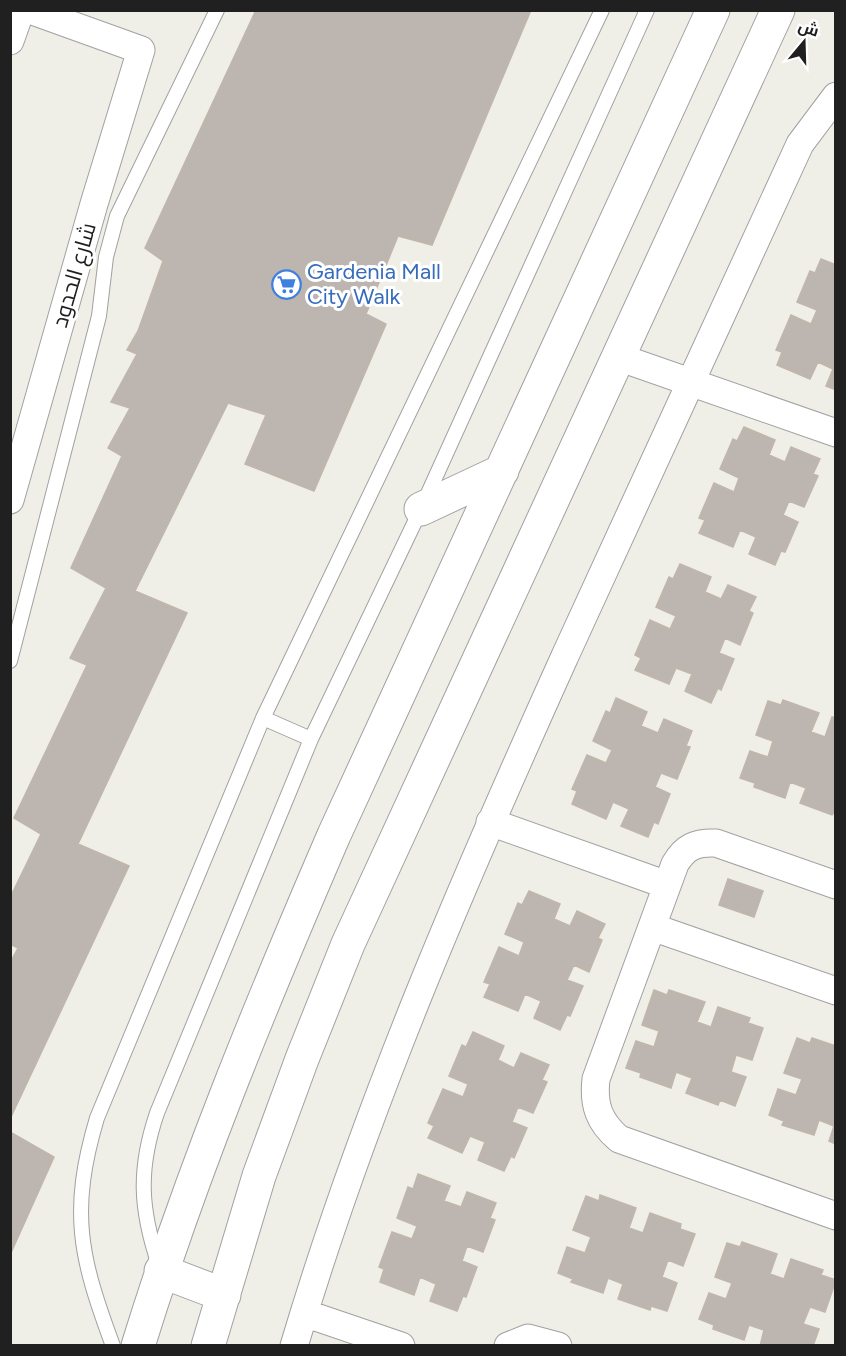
<svg xmlns="http://www.w3.org/2000/svg" width="846" height="1356" font-family="Figtree,Cairo,sans-serif">
<style>
.building{fill:#bdb6b0;stroke:#c0b6aa;stroke-width:1.5}
.lines{fill:none;stroke-linecap:round;stroke-linejoin:round}
.service-casing{stroke:#a1a1a1;stroke-width:16}
.minor-casing{stroke:#a1a1a1;stroke-width:29}
.tertiary-casing{stroke:#a1a1a1;stroke-width:35}
.service{stroke:#fff;stroke-width:14}
.minor{stroke:#fff;stroke-width:27}
.tertiary{stroke:#fff;stroke-width:33}
.labels{text-anchor:middle;dominant-baseline:central;stroke-width:6;stroke-linejoin:round;paint-order:stroke}
.shop-label{font-size:22px;fill:#366cbe;stroke:#fff;text-anchor:start}
.street-label{font-size:22px;fill:#202020;stroke:#fff}
</style>
<rect width="100%" height="100%" fill="#efeee7"/>
<!-- building -->
<path class="building" d="M 256,10 L 531,10 L 432,245 L 398,236 L 366,314 L 386,324 L 314,491 L 245,464 L 266,415 L 228,403 L 135,591 L 187,613 L 78,844 L 129,866 L 10,1119 L 10,963 L 18,948 L 10,944 L 10,898 L 41,834 L 14,818 L 87,665 L 70,658 L 106,588 L 71,568 L 122,456 L 108,448 L 130,408 L 111,402 L 137,354 L 127,350 L 138,331 L 163,261 L 145,248 Z
M 821,259 L 836,265 L 836,390 L 826,386 L 833,369 L 818,362 L 810,379 L 777,365 L 782,352 L 776,350 L 791,315 L 811,324 L 817,310 L 797,302 L 810,271 L 815,273 Z
M 744,427 L 775,440 L 769,455 L 785,462 L 791,447 L 820,459 L 813,474 L 818,476 L 804,507 L 789,501 L 783,515 L 798,522 L 785,552 L 781,551 L 775,565 L 749,554 L 756,537 L 740,530 L 733,547 L 699,533 L 705,520 L 699,518 L 714,483 L 734,492 L 739,478 L 720,469 L 733,439 L 737,441 Z
M 680,564 L 711,577 L 705,592 L 721,599 L 728,585 L 756,597 L 749,611 L 753,613 L 740,645 L 725,638 L 719,653 L 734,659 L 721,690 L 718,688 L 711,703 L 685,691 L 692,674 L 676,668 L 669,684 L 635,670 L 641,658 L 635,655 L 650,620 L 670,629 L 676,616 L 656,607 L 669,577 L 673,579 Z
M 616,698 L 647,712 L 641,726 L 658,733 L 664,719 L 692,731 L 686,746 L 690,747 L 677,779 L 661,773 L 655,787 L 670,794 L 658,824 L 654,822 L 648,837 L 621,826 L 629,809 L 613,802 L 606,819 L 572,804 L 577,791 L 572,789 L 587,755 L 606,763 L 612,750 L 593,741 L 606,711 L 610,713 Z
M 783,700 L 819,713 L 811,732 L 825,737 L 832,717 L 836,718 L 836,811 L 832,815 L 800,803 L 806,788 L 790,782 L 785,798 L 754,787 L 755,783 L 740,778 L 750,751 L 768,757 L 773,741 L 756,735 L 768,701 L 781,705 Z
M 728,879 L 763,891 L 754,917 L 719,905 Z
M 529,891 L 560,904 L 554,919 L 570,926 L 577,911 L 605,924 L 598,938 L 602,940 L 589,972 L 574,965 L 567,980 L 583,986 L 570,1016 L 567,1015 L 560,1030 L 534,1018 L 541,1001 L 525,994 L 518,1011 L 484,997 L 490,984 L 484,982 L 499,947 L 519,956 L 524,942 L 505,934 L 518,903 L 522,905 Z
M 654,990 L 667,995 L 669,990 L 705,1002 L 697,1022 L 711,1027 L 718,1007 L 750,1018 L 748,1023 L 763,1028 L 752,1060 L 736,1055 L 731,1072 L 746,1077 L 735,1106 L 720,1100 L 718,1105 L 686,1093 L 692,1078 L 676,1072 L 671,1088 L 640,1077 L 641,1073 L 626,1068 L 636,1041 L 654,1047 L 659,1031 L 642,1025 Z
M 473,1032 L 504,1046 L 498,1060 L 514,1068 L 521,1053 L 549,1065 L 542,1080 L 547,1082 L 533,1113 L 518,1107 L 512,1122 L 527,1128 L 514,1158 L 511,1156 L 504,1171 L 478,1160 L 485,1142 L 470,1136 L 462,1153 L 428,1138 L 434,1126 L 428,1123 L 443,1089 L 463,1097 L 468,1084 L 449,1076 L 462,1045 L 466,1047 Z
M 797,1038 L 810,1043 L 812,1038 L 836,1046 L 836,1144 L 829,1141 L 834,1126 L 819,1120 L 814,1135 L 782,1125 L 784,1121 L 769,1115 L 778,1089 L 796,1095 L 802,1079 L 784,1073 Z
M 10,1132 L 54,1157 L 10,1255 Z
M 418,1174 L 450,1186 L 444,1201 L 461,1207 L 467,1192 L 496,1203 L 490,1218 L 495,1220 L 483,1252 L 467,1246 L 462,1261 L 477,1267 L 466,1297 L 463,1296 L 457,1311 L 430,1301 L 436,1284 L 420,1277 L 414,1295 L 380,1282 L 384,1269 L 379,1267 L 392,1232 L 412,1239 L 417,1226 L 397,1218 L 408,1187 L 413,1189 Z
M 600,1195 L 636,1208 L 629,1228 L 643,1233 L 650,1213 L 681,1224 L 680,1229 L 695,1234 L 683,1266 L 668,1260 L 662,1277 L 677,1283 L 667,1311 L 651,1306 L 650,1310 L 618,1299 L 623,1284 L 608,1278 L 603,1293 L 571,1282 L 573,1279 L 558,1273 L 567,1247 L 585,1253 L 591,1237 L 573,1230 L 586,1196 L 599,1201 Z
M 742,1242 L 777,1254 L 770,1274 L 784,1279 L 791,1259 L 823,1270 L 821,1275 L 836,1280 L 825,1312 L 810,1307 L 803,1324 L 819,1329 L 813,1346 L 760,1346 L 764,1330 L 749,1325 L 744,1340 L 713,1329 L 714,1325 L 699,1319 L 709,1293 L 726,1299 L 732,1283 L 715,1277 L 727,1243 L 740,1247 Z"/>
<g class="lines">
<defs>
<path id="service" d="M 10,661 L 99,316 L 106,257 L 117,216 L 217,10
M 263,718 L 311,739
M 159,1265 C 140,1209 138,1169 157,1113 L 311,739 L 421,509 L 647,10
M 113,1346 C 80,1257 69,1212 97,1118 L 263,718 L 602,10"/>
<path id="minor" d="M 10,41 L 21,10
M 618,357 L 836,433
M 10,500 L 94,204 L 141,50 L 30,10
M 490,822 L 667,885
M 836,885 L 716,843 C 696,842 685,847 675,864 L 596,1079 C 593,1105 599,1122 619,1139 L 836,1216
M 652,927 L 836,991
M 304,1313 L 401,1346
M 294,1346 C 365,1108 463,882 565,656 C 643,485 721,314 800,144 L 836,96
M 508,1346 L 528,1338 L 558,1346"/>
<path id="tertiary" d="M 421,509 L 502,471
M 161,1271 L 224,1295
M 138,1346 C 192,1171 262,1002 334,835 L 713,10
M 208,1346 L 259,1176 L 302,1059 L 348,944 L 778,10"/>
</defs>
<!-- service casing -->
<use href="#service" class="service-casing"/>
<!-- minor casing -->
<use href="#minor" class="minor-casing"/>
<!-- tertiary casing -->
<use href="#tertiary" class="tertiary-casing"/>
<!-- service -->
<use href="#service" class="service"/>
<!-- minor -->
<use href="#minor" class="minor"/>
<!-- tertiary -->
<use href="#tertiary" class="tertiary"/>
</g>
<!-- icons -->
<defs>
<symbol id="supermarket-ring" viewBox="-11 -11 22 22"><circle r="9.5" fill="#fff" stroke="#3f7fe0" stroke-width="1.5"/><path d="M-6-5.5h2.5l.6 2H6L4.5 2H-2.5L-4.4-4H-6ZM-1.5 3.2a1.3 1.3 0 1 0 .1 0ZM3 3.2a1.3 1.3 0 1 0 .1 0Z" fill="#3f7fe0"/></symbol>
</defs>
<g fill-rule="evenodd">
<use href="#supermarket-ring" x="270" y="268" width="33" height="33"/>
</g>
<g class="labels">
<!-- shop labels -->
<g class="shop-label">
<text x="307" y="271">Gardenia Mall<tspan x="307" dy="25">City Walk</tspan></text>
</g>
<!-- street labels -->
<g class="street-label">
<text transform="translate(74 275) rotate(-74)">شارع الحدود</text>
</g>
</g>
<!-- border -->
<rect width="846" height="1356" fill="none" stroke="#202020" stroke-width="24"/>
<!-- north arrow -->
<g transform="translate(804 42) rotate(19)" stroke="#ffffff" stroke-width="4.5" paint-order="stroke">
<path d="M0-4.5L10 22L0 15L-10 22Z" fill="#202020"/>
<text y="-9" font-size="16" font-weight="bold" text-anchor="middle" fill="#202020">ش</text>
</g>
</svg>
